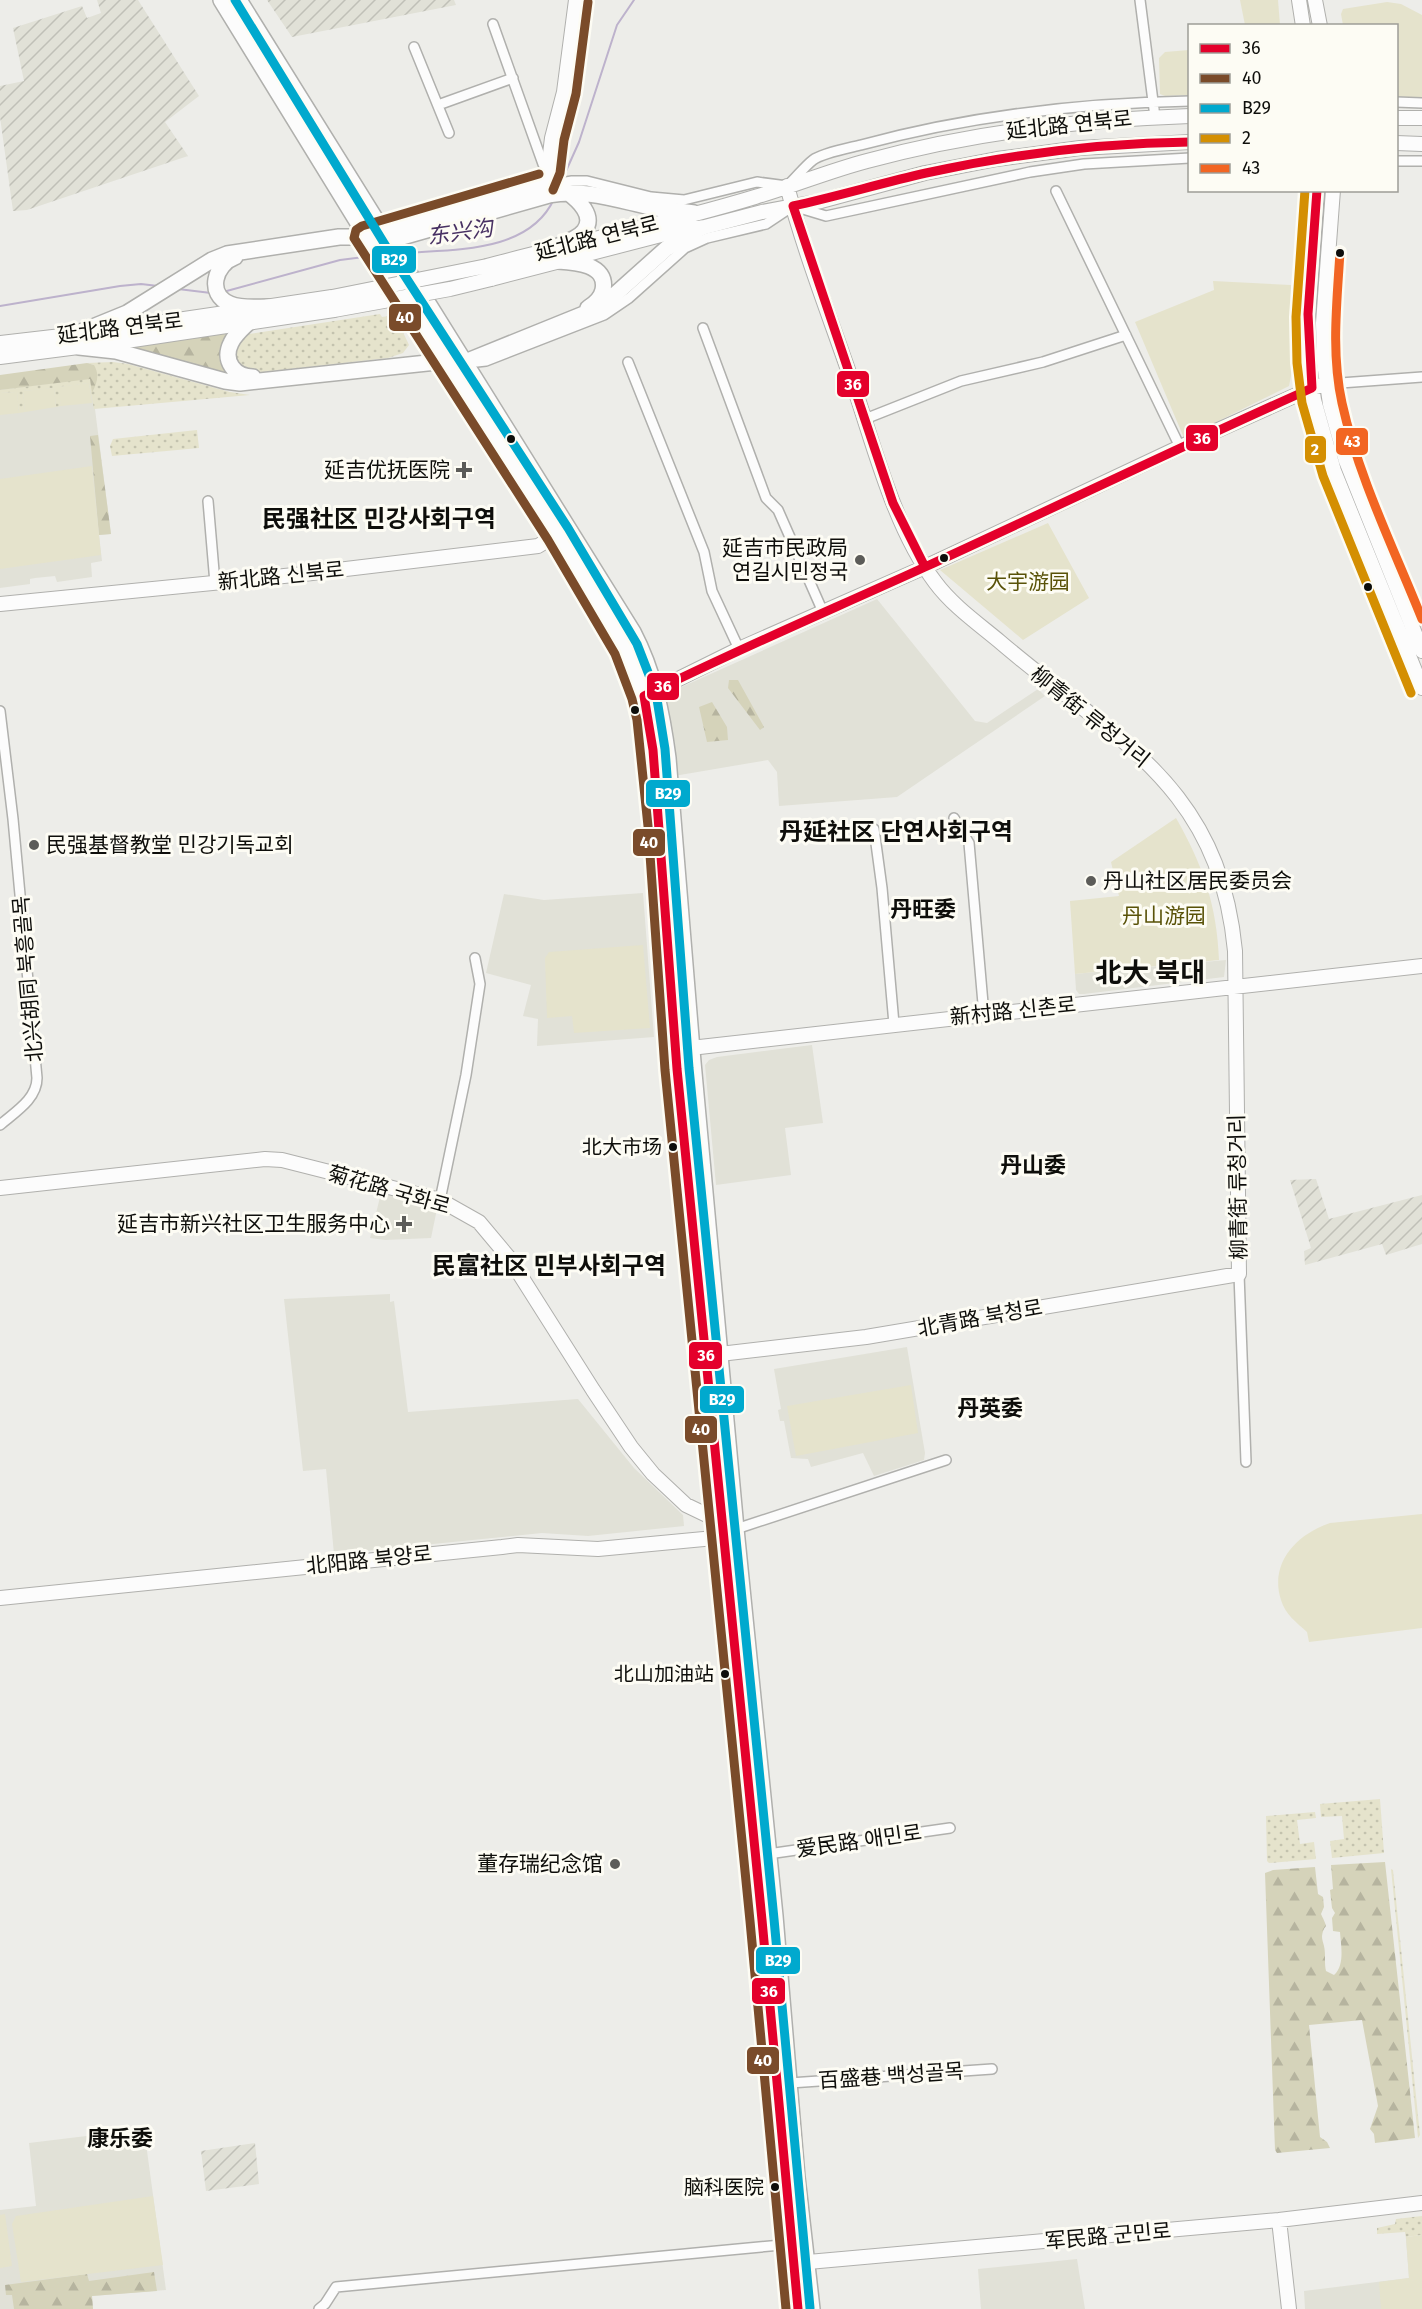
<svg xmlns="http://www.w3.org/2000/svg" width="1422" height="2309" font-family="'Fira Sans','Noto Sans SC','Noto Sans KR',sans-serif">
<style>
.built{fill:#e1e1d7}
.industrial{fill:url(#industrial-furrows)}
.grass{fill:url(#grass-dots)}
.forest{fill:url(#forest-firs)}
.park{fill:#e5e3cc}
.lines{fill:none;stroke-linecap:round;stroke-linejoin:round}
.stream{stroke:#bdb2cc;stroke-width:2}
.street-casing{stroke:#b0b0ad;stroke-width:12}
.secondary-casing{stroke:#b0b0ad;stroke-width:16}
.primary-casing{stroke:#b0b0ad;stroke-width:18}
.street{stroke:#fcfcfc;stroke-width:9}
.secondary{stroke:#fcfcfc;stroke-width:14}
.primary{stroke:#fcfcfc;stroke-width:15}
.secondary-bridge-casing{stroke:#b0b0ad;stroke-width:16;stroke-linecap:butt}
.secondary-bridge{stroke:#fcfcfc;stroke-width:14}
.bus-1-casing{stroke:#fdfcf4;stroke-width:14}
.bus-2-casing{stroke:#fdfcf4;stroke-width:14}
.bus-3-casing{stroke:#fdfcf4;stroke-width:14}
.bus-4-casing{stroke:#fdfcf4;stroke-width:14}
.bus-5-casing{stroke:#fdfcf4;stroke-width:14}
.bus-1{stroke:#e4002b;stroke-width:9}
.bus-2{stroke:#7a4b2a;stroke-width:9}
.bus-3{stroke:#00a9ce;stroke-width:9}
.bus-4{stroke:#d48f02;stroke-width:9}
.bus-5{stroke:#f26522;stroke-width:9}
.bus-dot{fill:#0e0e0b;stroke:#fdfcf4;stroke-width:2}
.poi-dot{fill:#5c5c59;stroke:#fdfcf4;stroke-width:2}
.labels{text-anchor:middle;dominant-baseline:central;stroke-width:6;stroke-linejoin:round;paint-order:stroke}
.bus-label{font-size:20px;fill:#0e0e0b;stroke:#fdfcf4;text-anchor:end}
.street-label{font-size:21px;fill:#0e0e0b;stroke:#fdfcf4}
.poi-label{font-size:21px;fill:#0e0e0b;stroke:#fdfcf4;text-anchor:end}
.park-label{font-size:21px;fill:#595208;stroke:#fdfcf4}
.water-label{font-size:22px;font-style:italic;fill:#483163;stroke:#fdfcf4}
.neighbourhood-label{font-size:22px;font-weight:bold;fill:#0e0e0b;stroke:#fdfcf4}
.quarter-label{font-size:24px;font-weight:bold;fill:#0e0e0b;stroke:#fdfcf4}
.district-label{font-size:27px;font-weight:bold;fill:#0e0e0b;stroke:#fdfcf4}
.line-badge{stroke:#fdfcf4;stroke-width:2}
.badge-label{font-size:16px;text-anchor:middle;font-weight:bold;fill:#fff}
</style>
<defs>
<pattern id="industrial-furrows" width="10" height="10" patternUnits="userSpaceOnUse" patternTransform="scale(1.5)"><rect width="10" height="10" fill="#e1e1d7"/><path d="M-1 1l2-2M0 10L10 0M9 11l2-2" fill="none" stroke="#c0c0b7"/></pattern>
<pattern id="grass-dots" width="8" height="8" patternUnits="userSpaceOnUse" patternTransform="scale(1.5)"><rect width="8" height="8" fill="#e5e3cc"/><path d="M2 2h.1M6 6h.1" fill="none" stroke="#c3c2ae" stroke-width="1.8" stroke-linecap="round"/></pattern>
<pattern id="forest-firs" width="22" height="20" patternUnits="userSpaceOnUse" patternTransform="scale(1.5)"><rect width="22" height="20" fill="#d5d3ba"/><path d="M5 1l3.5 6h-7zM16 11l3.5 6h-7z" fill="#b6b49f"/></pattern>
</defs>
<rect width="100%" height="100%" fill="#edede9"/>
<!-- built -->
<path class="built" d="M 91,378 L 111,534 L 99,535 L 102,561 L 91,563 L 92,577 L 57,582 L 55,576 L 35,578 L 30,579 L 30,584 L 0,588 L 0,390 Z
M 877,599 L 975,721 L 987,723 L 1038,689 L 1045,696 L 897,797 L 779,806 L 777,772 L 768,760 L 674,776 L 666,694 Z
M 643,893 L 654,1037 L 537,1046 L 538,1019 L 523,1016 L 531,985 L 486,973 L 504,894 L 544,900 Z
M 1226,960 L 1224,977 L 1084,994 L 1079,994 L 1076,990 L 1075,974 Z
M 812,1045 L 823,1123 L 785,1128 L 791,1175 L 716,1185 L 705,1065 L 709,1060 L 717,1057 Z
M 381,1193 L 437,1209 L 431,1238 L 385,1240 L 370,1238 Z
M 390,1294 L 390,1302 L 394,1301 L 408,1412 L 578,1399 L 634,1468 L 683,1515 L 684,1526 L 588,1536 L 542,1533 L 334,1554 L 326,1469 L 303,1471 L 284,1299 Z
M 907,1347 L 925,1453 L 924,1460 L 874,1476 L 863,1453 L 811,1467 L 808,1459 L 791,1458 L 784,1421 L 780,1421 L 778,1410 L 781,1409 L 774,1369 Z
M 144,2129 L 166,2290 L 92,2296 L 93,2309 L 0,2309 L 0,2210 L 36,2206 L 29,2143 Z
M 1405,2227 L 1422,2309 L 1305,2309 L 1304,2291 L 1409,2278 Z
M 1077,2259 L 1085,2309 L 981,2309 L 978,2269 Z"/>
<!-- industrial -->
<path class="industrial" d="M 97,0 L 138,0 L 199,96 L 165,122 L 188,156 L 27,210 L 13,211 L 0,117 L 0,86 L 24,81 L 13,28 L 82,6 L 87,18 L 101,13 Z
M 267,0 L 454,0 L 456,5 L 292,37 Z
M 1316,1179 L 1329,1219 L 1422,1195 L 1422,1244 L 1386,1255 L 1382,1244 L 1305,1265 L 1304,1251 L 1311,1248 L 1290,1180 Z
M 255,2143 L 259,2184 L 206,2191 L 201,2151 Z"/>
<!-- grass -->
<path class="grass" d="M 380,314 L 382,317 L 395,315 L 409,345 L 403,353 L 388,358 L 264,372 C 237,373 224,351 249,334 Z
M 113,362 L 128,364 L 230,392 L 250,395 L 94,409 L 89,383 L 59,387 L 61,406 L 56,407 L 54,388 L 23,391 L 25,412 L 19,413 L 17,392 L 0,393 L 0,390 L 91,378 L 93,392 L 94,365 L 87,363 Z
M 197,430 L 199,448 L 112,456 L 110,446 L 113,439 Z
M 1380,1799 L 1384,1853 L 1332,1858 L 1330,1841 L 1344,1839 L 1342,1816 L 1321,1817 L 1320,1804 Z
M 1315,1812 L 1316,1818 L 1297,1820 L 1300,1844 L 1314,1842 L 1316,1859 L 1269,1863 L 1267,1861 L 1266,1816 Z
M 1391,1869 L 1393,1870 L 1420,2135 L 1418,2138 Z
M 1422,2216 L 1422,2235 L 1406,2237 L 1405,2232 L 1377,2234 L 1377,2228 L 1395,2224 L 1396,2219 Z"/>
<!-- forest -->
<path class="forest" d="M 234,330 L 230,371 L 227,374 L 126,346 Z
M 87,363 L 94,365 C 100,375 97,383 92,393 L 90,379 L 0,390 L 0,375 Z
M 98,435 L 111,534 L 99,535 L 90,436 Z
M 729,680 L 738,680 L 764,727 L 760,730 L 728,688 Z
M 712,702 L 727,727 L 728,740 L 707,742 L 699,707 Z
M 1385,1862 L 1415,2138 L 1375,2143 L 1374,2134 L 1370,2129 L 1378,2106 L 1362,2020 L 1309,2025 L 1320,2137 L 1327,2142 L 1330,2148 L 1277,2153 L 1275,2150 L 1265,1873 L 1273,1870 L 1315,1867 L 1318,1894 L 1323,1897 L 1324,1907 L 1321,1914 C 1330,1933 1324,1921 1322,1936 C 1322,1940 1323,1942 1324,1946 C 1326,1955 1324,1963 1326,1971 L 1334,1975 C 1345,1965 1341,1946 1340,1932 L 1333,1931 L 1332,1918 L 1335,1913 L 1332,1908 L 1330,1890 L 1333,1889 L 1331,1865 Z
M 154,2272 L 157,2291 L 92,2296 L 93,2309 L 14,2309 L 12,2295 L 6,2295 L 5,2285 L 87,2274 L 89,2281 Z"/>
<!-- park -->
<path class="park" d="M 1240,0 L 1278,0 L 1280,25 L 1245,25 Z
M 1387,2 L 1401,4 L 1422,15 L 1422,97 L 1397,97 L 1396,26 L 1343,25 L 1341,14 L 1343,9 Z
M 1189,50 L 1189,95 L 1165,96 L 1160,94 L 1159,58 L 1165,52 Z
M 1213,281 L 1291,285 L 1293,366 L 1289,386 L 1184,438 L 1135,322 L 1214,290 Z
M 89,383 L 92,403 L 61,406 L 58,387 Z
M 54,388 L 56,407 L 25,412 L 23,391 Z
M 17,392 L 19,413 L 0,415 L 0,393 Z
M 92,466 L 101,555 L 0,569 L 0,479 Z
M 1048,523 L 1089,598 L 1023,640 L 940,570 Z
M 1176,818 C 1203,865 1217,906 1219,960 L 1075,974 L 1070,901 L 1119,896 L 1111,862 Z
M 643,945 L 650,1028 L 574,1033 L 572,1016 L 547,1018 L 545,958 L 549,952 Z
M 911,1385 L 918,1433 L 796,1456 L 787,1406 Z
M 1422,1514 L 1422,1628 L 1309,1642 L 1307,1632 C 1297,1623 1285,1614 1281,1600 C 1269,1563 1297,1534 1330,1523 Z
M 153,2196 L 163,2265 L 21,2282 L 12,2224 L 16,2216 Z
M 5,2214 L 12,2266 L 0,2268 L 0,2215 Z
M 1422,2235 L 1422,2309 L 1381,2309 L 1379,2282 L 1409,2278 L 1406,2237 Z"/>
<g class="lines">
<!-- stream -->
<path class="stream" d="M 562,180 L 579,142 L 617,25 L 634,0
M 404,253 C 455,249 529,253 554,199
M 178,289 L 211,293
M 223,292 L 340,260 L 372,256
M 0,306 L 120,286 L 141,284 L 158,286"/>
<defs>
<path id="street" d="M 1140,0 L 1155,117
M 493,24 L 543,164 L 548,170
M 414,47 L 449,133
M 1396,102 L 1422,103
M 438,105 L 513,78
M 1396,161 L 1422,161
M 542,186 L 572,181 L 587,181 L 651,197 L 684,200 L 757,182 L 787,186 C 796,178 804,167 813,160 C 822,153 849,148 861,145 C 968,116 1079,103 1190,101
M 1056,191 L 1180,447
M 703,328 L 766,498 L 778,510 L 823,612
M 477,362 L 486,361 L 604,315 L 629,298 L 685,248 L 707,238 L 766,224 L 793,206 L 826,216 L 1030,172 L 1084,164 L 1190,158
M 628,362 L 704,552 L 712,591 L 739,649
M 1327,384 L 1422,377
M 865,419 L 961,381 L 1043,362 L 1126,335
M 208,501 L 215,583
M 0,711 L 13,819 L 37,1078 C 37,1099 15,1112 0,1125
M 954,818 L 969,843 L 984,1015
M 874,829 L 882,888 L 894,1024
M 440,1200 L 466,1075 L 480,984 L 475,958
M 1239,1274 L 1246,1462
M 736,1529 L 946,1460
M 768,1854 L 950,1828
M 790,2083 L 992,2069
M 319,2309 L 325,2304 L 336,2287 L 792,2244"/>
<path id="secondary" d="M 1299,0 L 1303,26
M 1315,0 L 1320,26
M 1396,118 L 1422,118
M 1396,143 L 1422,144
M 1317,190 L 1308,317 L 1309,363 L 1314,400 L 1334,471 L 1422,688
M 1333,190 L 1323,323 L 1324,363 L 1330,404 L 1346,461 L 1422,651
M 366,237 L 542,186 L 548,170 L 552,138 L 564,92 L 576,0
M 487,266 C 576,242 667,224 755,197 C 793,186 829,171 867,161 C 974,132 1079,120 1190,116
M 491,279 L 688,228 L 701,228 L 762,212 L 821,201 L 925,173 L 997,159 L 1080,148 L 1190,142
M 0,343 L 96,332 L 332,297
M 0,357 L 133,340 L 334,310
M 0,604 L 304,574 L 538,546 L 566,529
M 646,695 L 739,649 L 925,567 L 1180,447 L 1312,388 L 1327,384
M 682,1049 L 1422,966
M 0,1188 L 265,1159 L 282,1160 L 440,1200 L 479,1222 L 510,1259 L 593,1390 L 631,1447 L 653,1474 L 686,1505 L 736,1529 L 725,1537 L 598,1549 L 518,1545 L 502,1547 L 0,1598
M 720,1354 L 866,1337 L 1239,1274 L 1235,951 C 1219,783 1113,739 999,641 C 976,622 952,605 935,582 C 895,529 875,449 854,387 C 831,320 805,254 787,186
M 1279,2220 L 1289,2309
M 797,2263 L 1279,2220 L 1422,2203"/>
<path id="primary" d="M 221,0 L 382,262 L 558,534 L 626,649 L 644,696 L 653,750 L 677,1069 L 762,1920 L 798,2309
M 239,0 L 633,632 C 654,672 662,713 668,758 L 693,1062 L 736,1529 L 775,1916 L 797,2177 L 812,2309
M 388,241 L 549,195 C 586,188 620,201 656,208 C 669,210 681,211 694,213
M 554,248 C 562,244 578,239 584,231 C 596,216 578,200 567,192
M 235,257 C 215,264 206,294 230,304 C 242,309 256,307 269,307
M 558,261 C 575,262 608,264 603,290 C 601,299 595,304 588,308
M 250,321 C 243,328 235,334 231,343 C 222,361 235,377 253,377
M 78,333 L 127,313 L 212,260 L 227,254 L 339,237 L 366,237
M 79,347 L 116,351 L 225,381 L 240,383 L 446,361
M 465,362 L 601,307 L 667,248 L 701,228"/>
</defs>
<!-- street casing -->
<use href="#street" class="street-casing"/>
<!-- secondary casing -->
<use href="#secondary" class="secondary-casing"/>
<!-- primary casing -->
<use href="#primary" class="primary-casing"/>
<!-- street -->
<use href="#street" class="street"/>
<!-- secondary -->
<use href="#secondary" class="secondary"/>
<!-- primary -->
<use href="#primary" class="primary"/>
<defs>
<path id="secondary-bridge" d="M 332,297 L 487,266
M 334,310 L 450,289 L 491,279"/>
</defs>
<!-- secondary-bridge casing -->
<use href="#secondary-bridge" class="secondary-bridge-casing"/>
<!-- secondary-bridge -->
<use href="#secondary-bridge" class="secondary-bridge"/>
<defs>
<path id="bus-1" d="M 925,567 L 893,503 L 793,206 C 838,196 882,183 926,173 C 1013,154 1101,143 1190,142
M 798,2309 L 762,1920 L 677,1069 L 653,750 L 644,696 C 736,650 831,610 925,567 C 1054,508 1182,446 1312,388 L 1308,314 L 1317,190"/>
<path id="bus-2" d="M 539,174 L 362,226 L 356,230 L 354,238 L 548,540 L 615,654 L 632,699 L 637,720 L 648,826 L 665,1070 L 750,1921 L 786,2309
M 553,190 L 560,173 L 564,140 L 576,94 L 588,2"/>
<path id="bus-3" d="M 235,0 L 392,256 L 568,528 L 637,644 L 656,693 L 665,749 L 689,1068 L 774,1919 L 810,2308"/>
<path id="bus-4" d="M 1305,190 L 1296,317 L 1297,363 L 1302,403 L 1323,476 L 1411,693"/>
<path id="bus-5" d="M 1340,252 C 1337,302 1331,353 1342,403 C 1358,476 1394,549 1422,619"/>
</defs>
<!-- bus-1 casing -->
<use href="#bus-1" class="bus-1-casing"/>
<!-- bus-2 casing -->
<use href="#bus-2" class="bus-2-casing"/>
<!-- bus-3 casing -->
<use href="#bus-3" class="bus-3-casing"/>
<!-- bus-4 casing -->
<use href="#bus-4" class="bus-4-casing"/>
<!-- bus-5 casing -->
<use href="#bus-5" class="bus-5-casing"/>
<!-- bus-1 -->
<use href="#bus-1" class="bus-1"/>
<!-- bus-2 -->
<use href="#bus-2" class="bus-2"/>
<!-- bus-3 -->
<use href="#bus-3" class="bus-3"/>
<!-- bus-4 -->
<use href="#bus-4" class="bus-4"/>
<!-- bus-5 -->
<use href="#bus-5" class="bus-5"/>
</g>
<!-- markers -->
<g class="bus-dot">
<circle cx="1340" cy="253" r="5"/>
<circle cx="511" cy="439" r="5"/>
<circle cx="944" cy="558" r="5"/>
<circle cx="1368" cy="587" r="5"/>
<circle cx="635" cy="710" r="5"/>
<circle cx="673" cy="1147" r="5"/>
<circle cx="725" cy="1674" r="5"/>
<circle cx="775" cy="2187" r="5"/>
</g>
<g class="poi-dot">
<path d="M461 461h6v6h6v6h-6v6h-6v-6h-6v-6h6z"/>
<circle cx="860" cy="560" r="6"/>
<circle cx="34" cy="845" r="6"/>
<circle cx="1091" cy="881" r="6"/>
<path d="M401 1215h6v6h6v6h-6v6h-6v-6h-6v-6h6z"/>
<circle cx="615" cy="1864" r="6"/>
</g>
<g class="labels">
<!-- bus labels -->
<g class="bus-label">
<text x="662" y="1147">北大市场</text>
<text x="714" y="1674">北山加油站</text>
<text x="764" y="2187">脑科医院</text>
</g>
<!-- street labels -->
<g class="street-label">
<text transform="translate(1069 125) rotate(-6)">延北路 연북로</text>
<text transform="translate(597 238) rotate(-14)">延北路 연북로</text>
<text transform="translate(120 328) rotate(-7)">延北路 연북로</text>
<text transform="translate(281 576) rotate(-6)">新北路 신북로</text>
<text transform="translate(1090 717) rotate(39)">柳青街 류청거리</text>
<text transform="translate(28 979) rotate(-95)">北兴胡同 북흥골목</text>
<text transform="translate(1013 1011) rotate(-6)">新村路 신촌로</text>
<text transform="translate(1238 1187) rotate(-91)">柳青街 류청거리</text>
<text transform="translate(389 1190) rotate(16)">菊花路 국화로</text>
<text transform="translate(980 1318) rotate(-10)">北青路 북청로</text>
<text transform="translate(369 1560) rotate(-6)">北阳路 북양로</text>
<text transform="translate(859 1841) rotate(-8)">爱民路 애민로</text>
<text transform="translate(891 2076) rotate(-4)">百盛巷 백성골목</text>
<text transform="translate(1108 2236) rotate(-5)">军民路 군민로</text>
</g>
<!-- poi labels -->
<g class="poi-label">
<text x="450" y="470">延吉优抚医院</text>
<text x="848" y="548">延吉市民政局<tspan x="848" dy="24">연길시민정국</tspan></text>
<text x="46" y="845" text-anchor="start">民强基督教堂 민강기독교회</text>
<text x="1103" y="881" text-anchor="start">丹山社区居民委员会</text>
<text x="390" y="1224">延吉市新兴社区卫生服务中心</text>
<text x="603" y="1864">董存瑞纪念馆</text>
</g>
<!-- park labels -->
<g class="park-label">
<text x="1028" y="582">大宇游园</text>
<text x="1164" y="916">丹山游园</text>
</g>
<!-- water labels -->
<g class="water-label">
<text transform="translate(460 232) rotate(-8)">东兴沟</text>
</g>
<!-- neighbourhood labels -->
<g class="neighbourhood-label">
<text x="923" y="909">丹旺委</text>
<text x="1033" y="1165">丹山委</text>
<text x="990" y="1408">丹英委</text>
<text x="120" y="2138">康乐委</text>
</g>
<!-- quarter labels -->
<g class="quarter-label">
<text x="379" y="519">民强社区 민강사회구역</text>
<text x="896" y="832">丹延社区 단연사회구역</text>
<text x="549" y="1266">民富社区 민부사회구역</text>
</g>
<!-- district labels -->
<g class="district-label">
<text x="1150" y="973">北大 북대</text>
</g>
</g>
<g class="line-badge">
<rect x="371" y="245" width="46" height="29" rx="6" fill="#00a9ce"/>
<rect x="388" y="303" width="34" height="29" rx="6" fill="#7a4b2a"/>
<rect x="836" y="370" width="34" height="28" rx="6" fill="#e4002b"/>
<rect x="1185" y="424" width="34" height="28" rx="6" fill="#e4002b"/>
<rect x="1335" y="427" width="34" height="29" rx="6" fill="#f26522"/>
<rect x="1304" y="435" width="23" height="29" rx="6" fill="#d48f02"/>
<rect x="646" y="672" width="34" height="29" rx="6" fill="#e4002b"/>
<rect x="645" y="779" width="46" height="29" rx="6" fill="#00a9ce"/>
<rect x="632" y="828" width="34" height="29" rx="6" fill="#7a4b2a"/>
<rect x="688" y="1341" width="35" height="29" rx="6" fill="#e4002b"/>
<rect x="699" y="1385" width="46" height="29" rx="6" fill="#00a9ce"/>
<rect x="684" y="1415" width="34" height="29" rx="6" fill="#7a4b2a"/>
<rect x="755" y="1946" width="46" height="29" rx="6" fill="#00a9ce"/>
<rect x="751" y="1977" width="35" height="28" rx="6" fill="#e4002b"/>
<rect x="746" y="2046" width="34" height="29" rx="6" fill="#7a4b2a"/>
</g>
<g class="badge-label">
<text x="394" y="265">B29</text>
<text x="405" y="323">40</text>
<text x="853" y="390">36</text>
<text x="1202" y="444">36</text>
<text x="1352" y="447">43</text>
<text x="1315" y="455">2</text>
<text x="663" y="692">36</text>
<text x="668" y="799">B29</text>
<text x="649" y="848">40</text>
<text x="706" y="1361">36</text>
<text x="722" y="1405">B29</text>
<text x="701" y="1435">40</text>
<text x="778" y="1966">B29</text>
<text x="769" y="1997">36</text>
<text x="763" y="2066">40</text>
</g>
<!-- legend -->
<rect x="1188" y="24" width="210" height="168" fill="#fdfcf4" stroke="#9d9d97" stroke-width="1.5"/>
<rect x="1200" y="44" width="30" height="9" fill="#e4002b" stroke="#9d9d97" stroke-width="1.5"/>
<text x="1242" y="54" font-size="18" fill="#0e0e0b">36</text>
<rect x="1200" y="74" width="30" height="9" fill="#7a4b2a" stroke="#9d9d97" stroke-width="1.5"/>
<text x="1242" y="84" font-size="18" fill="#0e0e0b">40</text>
<rect x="1200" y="104" width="30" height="9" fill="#00a9ce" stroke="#9d9d97" stroke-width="1.5"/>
<text x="1242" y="114" font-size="18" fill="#0e0e0b">B29</text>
<rect x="1200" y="134" width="30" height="9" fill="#d48f02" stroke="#9d9d97" stroke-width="1.5"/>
<text x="1242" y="144" font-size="18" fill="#0e0e0b">2</text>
<rect x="1200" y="164" width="30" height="9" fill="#f26522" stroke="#9d9d97" stroke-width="1.5"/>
<text x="1242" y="174" font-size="18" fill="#0e0e0b">43</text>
</svg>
